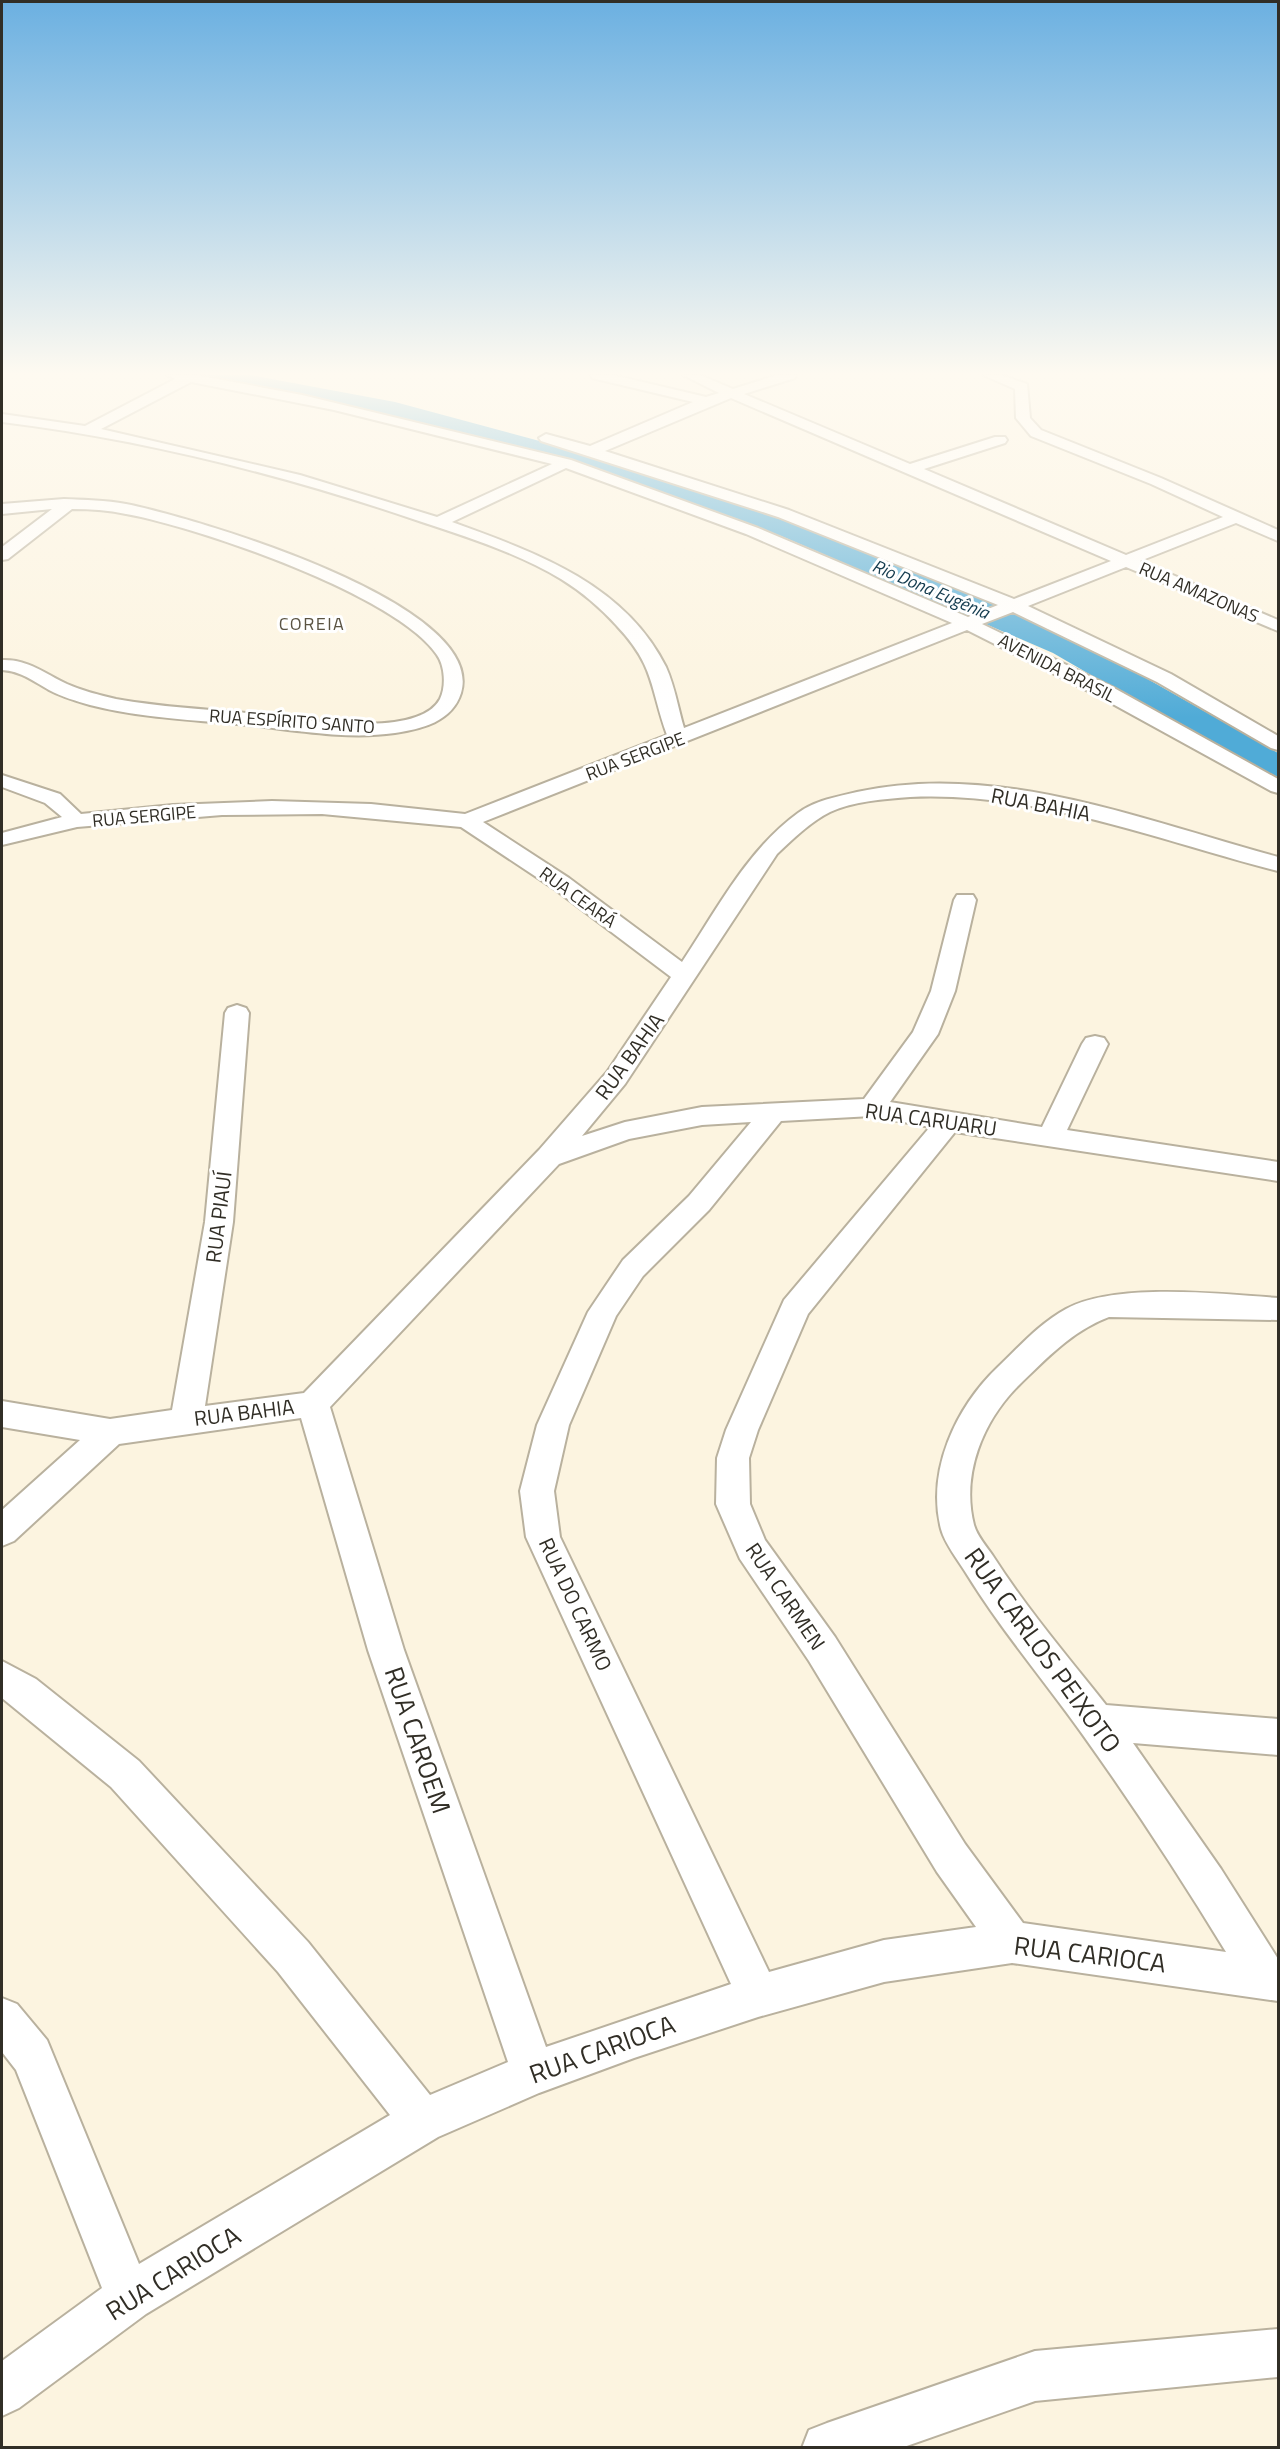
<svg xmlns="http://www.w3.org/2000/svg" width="1280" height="2449" font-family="'Titillium Web',sans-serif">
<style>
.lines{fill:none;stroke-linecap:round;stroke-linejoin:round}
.river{fill:#50abd7;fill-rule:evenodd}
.street-casing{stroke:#b9b19e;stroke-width:4}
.street{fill:#fff;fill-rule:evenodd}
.labels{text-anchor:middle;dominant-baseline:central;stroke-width:6;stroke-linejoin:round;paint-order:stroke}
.far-water-label{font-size:18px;font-style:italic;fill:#133b4e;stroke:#fff}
.far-street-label{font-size:18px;fill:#312e26;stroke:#fff}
.far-neighbourhood-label{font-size:18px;letter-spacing:1.5px;fill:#5a5342;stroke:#fff}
.street-label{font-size:21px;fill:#312e26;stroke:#fff}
.near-street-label{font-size:26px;fill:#312e26;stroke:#fff}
</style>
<rect width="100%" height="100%" fill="#fcf4e0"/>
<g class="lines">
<!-- river -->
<path class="river" d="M 201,375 L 250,375 L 395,402 L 625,464 L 801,524 L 1077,639 L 1278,753 L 1278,779 L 1265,776 L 1053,653 L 781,536 L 605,476 L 522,452 L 393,417 L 213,382 L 204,380 Z"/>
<defs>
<path id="street" d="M 167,375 L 196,375 L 302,395 L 571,460 L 758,528 L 968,617 L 998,605 L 778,517 L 541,441 L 539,438 L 546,434 L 590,446 L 693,402 L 592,378 L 591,375 L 613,375 L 706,397 L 719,393 L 683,375 L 700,375 L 733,389 L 777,375 L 796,375 L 795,378 L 744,394 L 910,464 L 995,437 L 1005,437 L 1007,440 L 1005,443 L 924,469 L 1126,555 L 1223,517 L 1151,484 L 1031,436 L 1016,418 L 1015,389 L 983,375 L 1001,375 L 1027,384 L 1030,418 L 1041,430 L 1161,478 L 1278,530 L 1278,541 L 1236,523 L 1140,561 L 1278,620 L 1278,631 L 1126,567 L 1028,606 L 1171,674 L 1278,736 L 1278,750 L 1271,748 L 1157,682 L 1013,612 L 982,624 L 1114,688 L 1278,779 L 1278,793 L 1271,791 L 1100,697 L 967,630 L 483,822 L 569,878 L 682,962 C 716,911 747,850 798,813 C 816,800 836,797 857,792 C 998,761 1145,821 1278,857 L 1278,871 C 1157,840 1037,791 910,797 C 884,799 854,801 830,812 C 810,822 793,839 777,854 L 625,1084 L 582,1136 L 625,1122 L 702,1107 L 864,1099 L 913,1032 L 931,991 L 954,900 L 957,895 L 973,895 L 976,900 L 955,991 L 938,1034 L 890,1102 L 1042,1127 L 1082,1044 L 1086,1038 L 1095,1036 L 1104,1038 L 1108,1044 L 1067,1130 L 1278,1162 L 1278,1181 L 955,1132 L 808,1314 L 758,1430 L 749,1458 L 750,1504 L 765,1540 L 835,1637 L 965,1844 L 1023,1923 L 1226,1952 C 1181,1878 1133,1805 1083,1735 C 1044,1680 1001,1630 966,1573 C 958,1560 945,1544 941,1529 C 926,1471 956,1407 998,1367 C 1019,1347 1040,1323 1066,1309 C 1116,1282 1221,1294 1278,1298 L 1278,1320 L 1109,1317 C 1072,1331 1047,1358 1019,1385 C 983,1421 961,1474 974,1525 C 977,1536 987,1547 993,1556 C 1027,1609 1067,1656 1106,1705 L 1278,1719 L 1278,1755 L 1133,1743 L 1221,1869 L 1278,1959 L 1278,2001 L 1012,1963 L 884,1982 L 758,2017 L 634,2058 L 539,2093 L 438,2137 L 146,2314 L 19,2408 L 2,2416 L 2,2361 L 102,2288 L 16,2070 L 2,2052 L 2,1998 L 17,2004 L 47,2040 L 139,2264 L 390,2115 L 278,1972 L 111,1787 L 2,1698 L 2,1661 L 36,1679 L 139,1761 L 308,1942 L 430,2095 L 508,2062 L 368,1650 L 301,1418 L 119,1444 L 14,1541 L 2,1546 L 2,1510 L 80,1440 L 2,1427 L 2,1401 L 110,1419 L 172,1410 L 205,1222 L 225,1013 L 228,1008 L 237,1005 L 246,1008 L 249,1013 L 233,1222 L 205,1406 L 304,1393 L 539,1150 L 607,1072 L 671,977 L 553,888 L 461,827 L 322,814 L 222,815 L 77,827 L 2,845 L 2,833 L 62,817 L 45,803 L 2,787 L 2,775 L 60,794 L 81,814 L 173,805 L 272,801 L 371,804 L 465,814 L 667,735 C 650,688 655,666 617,626 C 601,608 582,592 561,579 C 518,553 467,537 419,521 C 284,475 142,439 2,422 L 2,414 L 85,426 L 175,379 ZM 191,382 L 334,410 L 552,464 L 437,517 L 300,475 L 101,429 ZM 731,398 L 1111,561 L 1014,599 L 789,510 L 605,451 ZM 566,468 L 746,534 L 952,623 L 684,728 C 678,708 675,687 666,667 C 624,583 534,552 452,522 ZM 872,1116 L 930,1127 L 784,1300 L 726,1430 L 717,1458 L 716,1504 L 740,1559 L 809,1661 L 937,1872 L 976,1927 L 884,1940 L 769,1972 L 560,1537 L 554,1491 L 569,1425 L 616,1316 L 643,1276 L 709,1210 L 781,1121 ZM 751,1122 L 689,1196 L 623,1260 L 588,1312 L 537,1425 L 520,1491 L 526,1537 L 731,1984 L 546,2047 L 404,1650 L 330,1407 L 559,1164 L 629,1139 L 702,1125 Z
M 64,499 C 85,500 106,500 126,504 C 191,517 488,603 461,693 C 452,722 421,729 395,733 C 346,740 295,730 247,725 C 194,720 141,718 90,705 C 76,701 62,697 49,690 C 33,681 21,671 2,670 L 2,660 C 27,659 44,673 67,684 C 83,691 99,695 116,699 C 160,707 204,709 247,713 C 288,717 417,742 440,699 C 446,687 445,666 437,655 C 397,595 198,527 126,514 C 108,510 90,509 72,509 L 8,559 L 2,560 L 2,547 L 52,509 L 2,514 L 2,504 Z
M 1278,2329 L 1278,2377 L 1035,2401 L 901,2448 L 802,2448 L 809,2430 L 827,2423 L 1035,2351 Z"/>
</defs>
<!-- street casing -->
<use href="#street" class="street-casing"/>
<!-- street -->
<use href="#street" class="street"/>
</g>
<!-- sky -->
<linearGradient id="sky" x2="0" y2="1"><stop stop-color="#6bb0e1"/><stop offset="0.52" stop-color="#fefaf1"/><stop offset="1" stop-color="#fefaf1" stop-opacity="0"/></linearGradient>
<rect width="1280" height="718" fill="url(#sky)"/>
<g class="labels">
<!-- far-water labels -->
<g class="far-water-label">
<text transform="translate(931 589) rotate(23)">Rio Dona Eugênia</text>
</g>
<!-- far-street labels -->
<g class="far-street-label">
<text transform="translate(1199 592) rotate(23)">RUA AMAZONAS</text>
<text transform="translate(1057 668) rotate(27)">AVENIDA BRASIL</text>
<text transform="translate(292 721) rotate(4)">RUA ESPÍRITO SANTO</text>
<text transform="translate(635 756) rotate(-21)">RUA SERGIPE</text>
<text transform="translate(144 816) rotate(-5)">RUA SERGIPE</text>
<text transform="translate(578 897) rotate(36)">RUA CEARÁ</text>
</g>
<!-- far-neighbourhood labels -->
<g class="far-neighbourhood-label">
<text x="312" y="623">COREIA</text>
</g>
<!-- street labels -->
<g class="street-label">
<text transform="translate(1041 804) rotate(11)">RUA BAHIA</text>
<text transform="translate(629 1056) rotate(-54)">RUA BAHIA</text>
<text transform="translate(931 1119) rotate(8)">RUA CARUARU</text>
<text transform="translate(218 1217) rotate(-83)">RUA PIAUÍ</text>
<text transform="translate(244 1412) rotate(-7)">RUA BAHIA</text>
<text transform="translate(786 1596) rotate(56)">RUA CARMEN</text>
<text transform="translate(576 1604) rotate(65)">RUA DO CARMO</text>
</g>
<!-- near-street labels -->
<g class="near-street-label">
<text transform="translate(1043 1650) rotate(54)">RUA CARLOS PEIXOTO</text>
<text transform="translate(418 1740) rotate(71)">RUA CAROEM</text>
<text transform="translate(1090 1954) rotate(7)">RUA CARIOCA</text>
<text transform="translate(602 2049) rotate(-20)">RUA CARIOCA</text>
<text transform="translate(173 2273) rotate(-32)">RUA CARIOCA</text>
</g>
</g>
<!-- border -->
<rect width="1280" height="2449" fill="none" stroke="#312e26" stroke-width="6"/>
</svg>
